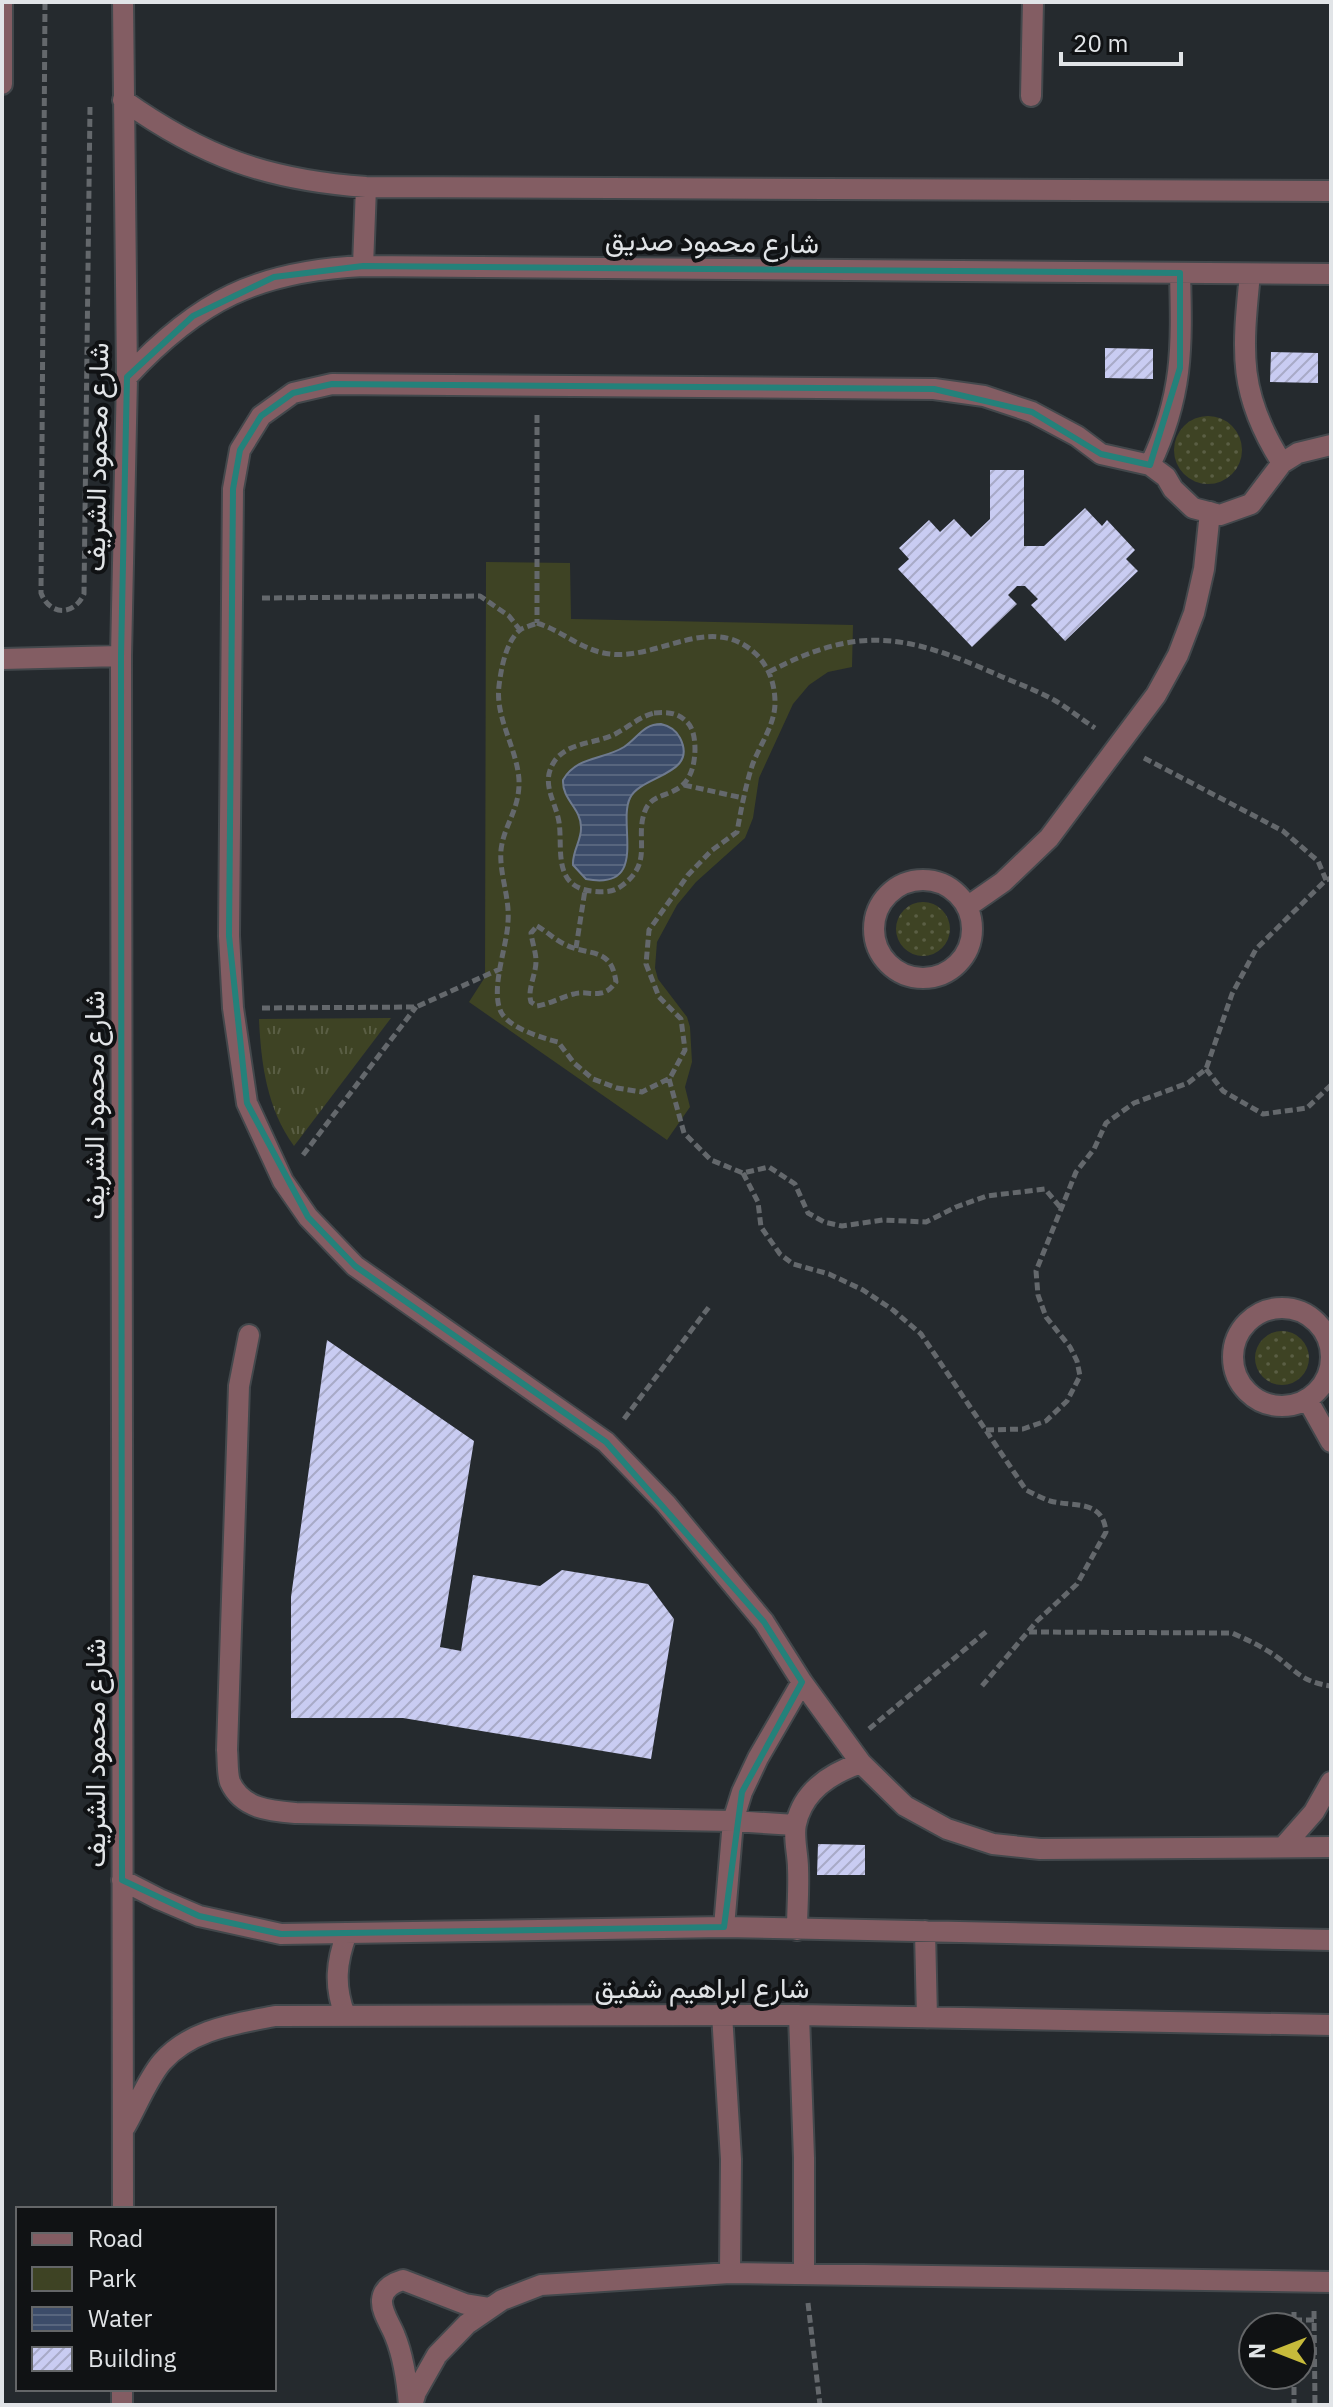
<svg xmlns="http://www.w3.org/2000/svg" width="1333" height="2407" font-family="'IBM Plex Sans',Vazirmatn,sans-serif">
<style>
.grass{fill:url(#grass-tufts)}
.park{fill:#3e4324}
.garden{fill:url(#garden-dots)}
.water{fill:url(#water-rules);stroke:#6e7a8f;stroke-width:2}
.building{fill:url(#building-hatch)}
.lines{fill:none;stroke-linecap:round;stroke-linejoin:round}
.minor-casing{stroke:#43484c;stroke-width:24}
.path{stroke:#64686c;stroke-width:5;stroke-dasharray:8 4;stroke-linecap:butt}
.minor{stroke:#835d63;stroke-width:20}
.marked{fill:none;stroke:#24817a;stroke-width:6;stroke-linejoin:round}
.labels{text-anchor:middle;dominant-baseline:central;stroke-width:8;stroke-linejoin:round;paint-order:stroke}
.street-label{font-size:28px;fill:#e1e4e7;stroke:#101214}
</style>
<defs>
<pattern id="grass-tufts" width="24" height="20" patternUnits="userSpaceOnUse" patternTransform="scale(2)"><rect width="24" height="20" fill="#3e4324"/><path d="M3 7l-1-3M5 7V3M7 7l1-3M15 17l-1-3M17 17v-4M19 17l1-3" fill="none" stroke="#5a5e44"/></pattern>
<pattern id="garden-dots" width="8" height="8" patternUnits="userSpaceOnUse" patternTransform="scale(2)"><rect width="8" height="8" fill="#3e4324"/><path d="M2 2h.1M6 6h.1" fill="none" stroke="#5a5e44" stroke-width="1.8" stroke-linecap="round"/></pattern>
<pattern id="water-rules" width="6" height="5" patternUnits="userSpaceOnUse" patternTransform="scale(2)"><rect width="6" height="5" fill="#3c4c69"/><path d="M0 2.5h6" fill="none" stroke="#58667e"/></pattern>
<pattern id="building-hatch" width="6" height="6" patternUnits="userSpaceOnUse" patternTransform="scale(2)"><rect width="6" height="6" fill="#c9ccf2"/><path d="M-1 1l2-2M0 6l6-6M5 7l2-2" fill="none" stroke="#a8aac7"/></pattern>
</defs>
<rect width="100%" height="100%" fill="#252a2e"/>
<!-- grass -->
<path class="grass" d="M 391,1018 L 294,1146 C 267,1109 261,1064 259,1019 Z"/>
<!-- park -->
<path class="park" d="M 486,562 L 570,563 L 571,619 L 853,625 L 852,667 L 828,672 L 809,685 L 793,704 L 759,778 L 753,818 L 745,838 L 696,882 L 677,905 L 657,942 L 655,968 L 658,979 L 687,1017 L 690,1027 L 692,1062 L 685,1087 L 690,1107 L 667,1140 L 469,1002 L 485,977 Z"/>
<!-- garden -->
<path class="garden" d="M1174 450a34 34 0 1 1 68 0a34 34 0 1 1-68 0Z
M896 929a27 27 0 1 1 54 0a27 27 0 1 1-54 0Z
M1255 1358a27 27 0 1 1 54 0a27 27 0 1 1-54 0Z"/>
<!-- water -->
<path class="water" d="M 661,724 C 670,726 676,730 680,738 C 699,775 641,775 630,798 C 617,824 650,891 586,879 L 573,865 C 572,851 582,840 581,827 C 581,808 562,800 563,780 C 577,756 603,760 624,747 C 638,738 643,724 661,724 Z"/>
<!-- building -->
<path class="building" d="M 1105,348 L 1153,349 L 1153,379 L 1105,378 Z
M 1271,352 L 1318,353 L 1318,383 L 1270,382 Z
M 990,470 L 1024,470 L 1024,546 L 1044,546 L 1085,508 L 1102,526 L 1107,520 L 1135,550 L 1126,559 L 1138,571 L 1065,641 L 1031,605 L 1038,599 L 1025,586 L 1017,586 L 1008,595 L 1017,604 L 972,647 L 898,569 L 909,559 L 899,548 L 929,520 L 940,532 L 954,519 L 971,537 L 990,519 Z
M 327,1340 L 474,1441 L 440,1647 L 461,1651 L 473,1575 L 540,1586 L 562,1570 L 648,1584 L 674,1619 L 651,1759 L 403,1718 L 291,1718 L 291,1597 Z
M 818,1844 L 865,1845 L 865,1875 L 817,1875 Z"/>
<g class="lines">
<defs>
<path id="minor" d="M 2,84 L 2,2
M 1031,96 L 1033,2
M 123,100 C 203,157 268,180 366,187 L 1331,191
M 363,266 L 366,187
M 1250,274 C 1242,353 1238,394 1282,463
M 127,377 C 198,300 258,271 363,266 L 1331,274
M 1331,445 L 1298,453 L 1282,463 L 1251,504 L 1220,515 L 1193,508 L 1173,489 L 1166,477 L 1150,465 L 1101,454 L 1077,436 L 1032,412 L 984,396 L 934,389 L 332,384 L 293,393 L 261,416 L 240,450 L 233,489 L 229,936 L 233,1008 L 247,1103 L 283,1181 L 308,1217 L 355,1266 L 606,1442 L 666,1504 L 764,1622 L 802,1682 L 861,1763 L 905,1806 L 947,1829 L 993,1844 L 1040,1849 L 1331,1847
M 1150,465 C 1183,396 1182,348 1180,273
M 2,659 L 121,656
M874 929a49 49 0 1 1 98 0a49 49 0 1 1-98 0Z
M 967,907 L 1003,882 L 1049,838 L 1156,695 L 1178,655 L 1194,613 L 1204,569 L 1210,512
M1233 1357a49 49 0 1 1 98 0a49 49 0 1 1-98 0Z
M 249,1335 L 239,1386 L 227,1750 C 228,1759 227,1773 230,1782 C 242,1809 271,1811 296,1813 L 733,1821 L 795,1825
M 1307,1399 L 1331,1442
M 1284,1846 L 1314,1812 L 1331,1782
M 122,1880 L 159,1899 L 199,1916 L 281,1934 L 724,1927 L 1331,1940
M 724,1927 L 733,1821 L 742,1792 L 758,1758 L 802,1682
M 797,1930 C 797,1910 799,1889 798,1868 C 798,1854 793,1837 796,1824 C 803,1791 831,1773 861,1763
M 925,1931 L 927,2018
M 722,2014 L 731,2159 L 730,2273
M 345,2015 C 334,1986 336,1962 347,1933
M 799,2015 L 804,2158 L 804,2273
M 125,2127 C 136,2108 148,2078 162,2062 C 191,2029 235,2024 275,2016 L 799,2015 L 1331,2025
M 123,2209 L 121,656 L 127,377 L 123,2
M 122,2405 L 122,2389
M 409,2405 C 407,2381 404,2358 395,2336 C 391,2325 381,2312 382,2300 C 383,2288 393,2283 403,2280 L 465,2304 L 490,2308
M 412,2405 L 416,2392 L 437,2355 L 467,2324 L 502,2300 L 541,2285 L 730,2273 L 1331,2282"/>
</defs>
<!-- minor casing -->
<use href="#minor" class="minor-casing"/>
<!-- path -->
<path class="path" d="M 45,2 L 41,593 C 50,616 74,616 84,594 L 90,107
M 537,415 L 537,623
M 262,598 L 480,596 L 509,616 L 520,630
M 537,623 C 563,631 582,651 610,654 C 660,660 711,612 756,654 C 769,667 775,684 775,703 C 775,725 759,746 752,766 C 745,788 741,810 737,832 L 711,851 L 688,875 L 649,930 L 646,964 L 659,997 L 681,1019 L 685,1050 L 670,1078 L 642,1092 L 617,1088 L 593,1079 L 574,1063 L 558,1042 C 542,1038 509,1028 501,1012 C 490,989 507,947 508,922 C 510,897 499,874 501,850 C 504,824 520,810 519,780 C 517,748 495,718 499,686 C 501,669 506,641 520,630 C 524,627 533,625 537,623 Z
M 769,672 C 859,624 908,635 998,675 C 1016,683 1036,690 1054,700 C 1068,708 1081,719 1095,728
M 654,713 C 667,712 677,712 687,722 C 694,729 695,741 695,750 C 693,805 654,785 645,811 C 634,839 655,863 620,887 C 611,893 601,892 591,891 C 552,886 563,847 559,822 C 555,799 539,782 556,759 C 571,741 598,744 617,733 C 630,726 639,717 654,713 Z
M 1144,758 L 1283,831 L 1318,861 L 1326,880
M 684,785 L 743,798
M 537,926 C 546,931 554,939 564,944 C 588,957 611,945 616,982 C 612,987 608,992 601,993 C 592,995 583,991 574,994 C 561,997 550,1004 537,1006 L 531,1002 C 527,989 536,975 536,961 C 536,952 532,942 531,933 Z
M 576,948 L 585,890
M 262,1008 L 416,1007 L 502,968
M 1206,1069 L 1223,1091 L 1263,1114 L 1307,1108 L 1331,1085
M 669,1079 L 684,1133 L 711,1160 L 743,1173 L 769,1167 L 795,1184 L 808,1213 L 824,1222 L 842,1226 L 883,1220 L 926,1222 L 956,1207 L 987,1196 L 1045,1189 L 1060,1207
M 303,1155 L 416,1007
M 743,1173 L 758,1202 L 761,1227 L 780,1254 L 793,1264 L 829,1274 L 863,1290 L 893,1310 L 921,1334 L 1026,1490 C 1034,1494 1042,1498 1050,1501 C 1073,1507 1103,1499 1106,1532 L 1077,1584 L 1037,1621 L 982,1686
M 624,1419 L 709,1307
M 986,1430 L 1023,1429 L 1046,1421 L 1067,1401 L 1080,1376 L 1077,1361 L 1070,1347 L 1046,1317 L 1038,1295 L 1036,1271 L 1076,1172 L 1094,1149 L 1106,1123 L 1134,1103 L 1188,1083 L 1206,1069 L 1232,994 L 1256,949 L 1326,880 L 1331,878
M 1029,1632 L 1232,1633 C 1248,1640 1263,1647 1277,1657 C 1298,1673 1303,1682 1331,1686
M 869,1729 L 987,1631
M 808,2303 L 820,2405
M 1314,2311 L 1315,2405
M 1294,2312 L 1294,2327
M 1294,2320 L 1314,2320
M 1294,2375 L 1294,2405"/>
<!-- minor -->
<use href="#minor" class="minor"/>
</g>
<!-- marked area -->
<path class="marked" d="M 363,266 L 1180,273 L 1180,368 L 1150,465 L 1101,454 L 1032,412 L 934,389 L 332,384 L 293,393 L 261,416 L 240,450 L 233,489 L 229,936 L 247,1103 L 308,1217 L 355,1266 L 606,1442 L 764,1622 L 802,1682 L 742,1792 L 724,1927 L 281,1934 L 199,1916 L 122,1880 L 121,656 L 127,377 L 193,316 L 274,277 Z"/>
<g class="labels">
<!-- street labels -->
<g class="street-label">
<text transform="translate(712 241) rotate(1)">شارع محمود صديق</text>
<text transform="translate(96 457) rotate(-89)">شارع محمود الشريف</text>
<text transform="translate(93 1105) rotate(-90)">شارع محمود الشريف</text>
<text transform="translate(94 1753) rotate(-90)">شارع محمود الشريف</text>
<text x="702" y="1987">شارع ابراهيم شفيق</text>
</g>
</g>
<!-- border -->
<rect width="1333" height="2407" fill="none" stroke="#e1e4e7" stroke-width="8"/>
<!-- legend -->
<rect x="16" y="2207" width="260" height="184" fill="#101214" stroke="#646668" stroke-width="2"/>
<rect x="32" y="2233" width="40" height="12" fill="#835d63" stroke="#646668" stroke-width="2"/>
<text x="88" y="2247" font-size="24" fill="#e1e4e7">Road</text>
<rect x="32" y="2267" width="40" height="24" fill="#3e4324" stroke="#646668" stroke-width="2"/>
<text x="88" y="2287" font-size="24" fill="#e1e4e7">Park</text>
<rect x="32" y="2307" width="40" height="24" fill="url(#water-rules)" stroke="#646668" stroke-width="2"/>
<text x="88" y="2327" font-size="24" fill="#e1e4e7">Water</text>
<rect x="32" y="2347" width="40" height="24" fill="url(#building-hatch)" stroke="#646668" stroke-width="2"/>
<text x="88" y="2367" font-size="24" fill="#e1e4e7">Building</text>
<!-- north arrow -->
<g transform="translate(1277 2351) rotate(270)"><circle r="38" fill="#101214" stroke="#646668" stroke-width="2"/>
<path d="M0-6L14 30L0 20L-14 30Z" fill="#c7bb3b"/>
<text y="-12" font-size="22" font-weight="bold" text-anchor="middle" fill="#e1e4e7">N</text>
</g>
<!-- scale -->
<path d="M1061 52v12h120v-12" fill="none" stroke="#e1e4e7" stroke-width="4"/>
<text x="1073" y="52" font-size="24" fill="#e1e4e7" stroke="#101214" stroke-width="6" paint-order="stroke">20 m</text>
</svg>
